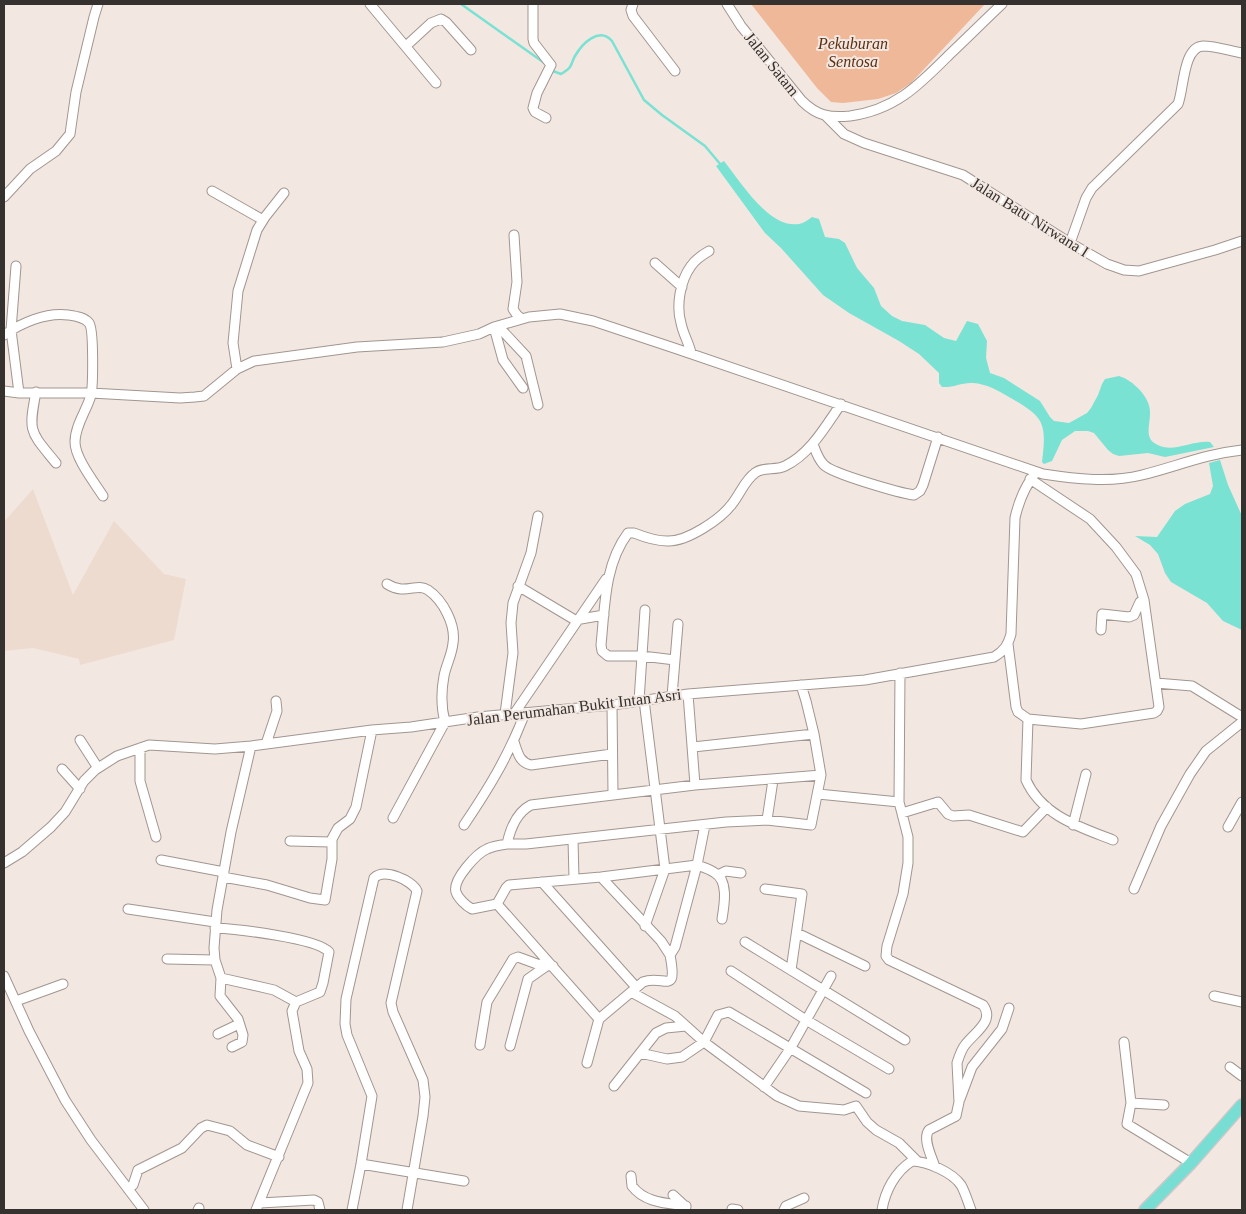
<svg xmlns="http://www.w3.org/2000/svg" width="1246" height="1214" font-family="Georgia,serif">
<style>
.built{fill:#eedbd0}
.green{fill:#efb898}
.water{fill:#79e2d3}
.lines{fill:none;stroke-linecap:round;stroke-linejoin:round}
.stream{stroke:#79e2d3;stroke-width:2.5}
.minor-casing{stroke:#a19690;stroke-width:11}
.major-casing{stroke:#cac9c9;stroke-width:14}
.minor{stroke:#fff;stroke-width:9}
.major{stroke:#78ded3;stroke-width:11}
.labels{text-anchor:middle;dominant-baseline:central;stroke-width:4;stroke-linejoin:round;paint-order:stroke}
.park-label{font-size:16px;font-style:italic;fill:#5d3011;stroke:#f3e7e1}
.street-label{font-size:16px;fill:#35312e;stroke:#f3e7e1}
</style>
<rect width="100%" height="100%" fill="#f3e7e1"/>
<!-- built -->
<path class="built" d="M 33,489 L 73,595 L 114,521 L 164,574 L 186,579 L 174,640 L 80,665 L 79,659 L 33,648 L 4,651 L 4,522 Z"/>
<!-- green -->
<path class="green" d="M 751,4 L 985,4 L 911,83 L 896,93 L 878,99 L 843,103 L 831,102 L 817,88 Z"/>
<!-- water -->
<path class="water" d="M 724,161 C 740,181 769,229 799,224 C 804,223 808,220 812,217 L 819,219 L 825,237 L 839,239 L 845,243 L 857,268 L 874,288 L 881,306 L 892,316 L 902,321 L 925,325 L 944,338 L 956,341 L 967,321 L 978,324 L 987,341 L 986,358 L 990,373 L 1004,378 L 1040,401 L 1050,417 L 1054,421 L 1069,423 L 1087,413 L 1091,408 L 1098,395 L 1102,384 L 1105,379 L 1119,376 C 1133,380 1151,398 1150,413 C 1150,427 1143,440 1160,446 C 1175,452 1194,440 1210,442 L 1214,447 L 1165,457 L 1148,453 L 1119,456 L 1113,454 L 1108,450 L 1094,433 L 1088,431 L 1075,431 L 1062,440 L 1052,461 L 1044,464 L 1042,462 C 1047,422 1044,417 1009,397 C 997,390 987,384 973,383 C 962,382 953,388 942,387 L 939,383 L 939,373 L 919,354 L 899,341 L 849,313 L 823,295 L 781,248 L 765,233 L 716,166 Z
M 1220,460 L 1228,485 L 1242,516 L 1242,630 L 1223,621 L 1207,603 L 1171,582 L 1165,573 L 1158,554 L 1150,545 L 1135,536 L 1157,537 L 1175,511 L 1185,504 L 1210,494 L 1213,486 L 1209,463 Z"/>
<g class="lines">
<!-- stream -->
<path class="stream" d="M 461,4 L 543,62
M 550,70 L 561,74 C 564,72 568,70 570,67 C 572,64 573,59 575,56 C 582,44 599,26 612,41 L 644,100 L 662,115 L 705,146 L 721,165"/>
<defs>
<path id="minor" d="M 370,4 L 436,83
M 533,4 L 533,39 L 534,43 L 551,65 L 537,93 L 533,108 L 535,112 L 546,118
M 633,4 L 631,10 L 633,16 L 675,71
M 727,4 L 741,26 L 802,101 C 817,116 830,118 850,116 C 895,110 919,85 949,55 C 967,38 984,21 1002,4
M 406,46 L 431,23 L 441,19 L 446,22 L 471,50
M 826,116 L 844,134 L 864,143 L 963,175 L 1070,243 L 1107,264 L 1124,270 L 1139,271 L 1215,250 L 1242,241
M 212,191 L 263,220
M 4,197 L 30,169 L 56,151 L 70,134 L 76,92 L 94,17 L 98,4
M 514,235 L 517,282 L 513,309 L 517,315 L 522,319
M 1070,243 L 1086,198 L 1092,188 L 1178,104 C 1184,89 1183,47 1203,46 C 1216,46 1230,51 1242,53
M 655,263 L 682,287
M 16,266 L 11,330 L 19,393
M 498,326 L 526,356 L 538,405
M 494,327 L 503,360 L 523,388
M 4,335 C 21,323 46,312 68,315 C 75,316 84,317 89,323 C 94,329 93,386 91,395 C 87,410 75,425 75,442 C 75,458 94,482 103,496
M 691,353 C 689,343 683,334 681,323 C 676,306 680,281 691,266 C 695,260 702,255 709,251
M 237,369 L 233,343 L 238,291 L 257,230 L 265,217 L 284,193
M 4,391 L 19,393 L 91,393 L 180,398 L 195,397 L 204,396 L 237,369 L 254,361 L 357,347 L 443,342 L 479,334 L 494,327 L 529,317 L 560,314 L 593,321 L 677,349 L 1043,474 C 1076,479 1110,483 1142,475 C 1178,466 1205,454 1242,450
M 36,392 C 28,433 30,431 56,463
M 813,444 C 816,452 818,459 824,465 C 833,474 900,493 914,495 L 920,491 L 923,485 L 938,437
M 387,584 C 406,596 416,582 428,590 C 443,600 456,625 453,643 C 452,655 446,665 444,676 C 441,692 441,707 445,722 L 393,818
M 518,586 L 575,620 L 604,615
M 1101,630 L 1102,614 L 1129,617 L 1134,615 L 1140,602 L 1144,600
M 1008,644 L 1016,707 L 1018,712 L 1028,719 L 1081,724 L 1154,713 L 1157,711 L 1159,707 L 1144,600 L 1136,574 L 1116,547 L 1090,519 L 1030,479
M 675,660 L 642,656 L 608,656 L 602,651 L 601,645 C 605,607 604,565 628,533 L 634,533 C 644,537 656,541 667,541 C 687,542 721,519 732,504 C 740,494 745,480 755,473 C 764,466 775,471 785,466 C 810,454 825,427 841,404
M 900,673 L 899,802 L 908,837 L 908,863 L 903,894 L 887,946 L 886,956 L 889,960 L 983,1005 C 995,1021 975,1032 965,1045 C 961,1050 959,1057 957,1063 L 959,1102 L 956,1116 L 929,1130 C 922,1139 932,1157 935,1167
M 1156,683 L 1192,686 L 1242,717
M 801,685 L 806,701 L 814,734 L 821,775 L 811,825 L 767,820 L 726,822 L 526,844 L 507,844 C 510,830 517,812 531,805 L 695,785 L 821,775
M 688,694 L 695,785
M 672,696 L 678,624
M 644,700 L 665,869 L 645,926
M 639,701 L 645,610
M 612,705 L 613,794
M 505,714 L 513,653 L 511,623 L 513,603 L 531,553 L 538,516
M 514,714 L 606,579
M 1028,719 L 1026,780 C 1042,816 1080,827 1113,840
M 80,740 L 98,768
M 514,742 C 518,753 519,762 531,765 L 612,754
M 266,744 L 277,711 L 276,701
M 693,747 L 814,734
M 140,748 L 140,781 L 156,837
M 62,769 L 80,789
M 818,794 L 899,802
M 902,813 L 938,802 L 948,814 L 953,816 L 969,815 L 1023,832 L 1047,807
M 767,820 L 773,780
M 464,825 C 489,788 509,755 525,713
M 1073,825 L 1086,774
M 1228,827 L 1242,802
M 573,839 L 574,879
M 290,841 L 331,842
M 161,860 L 224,872
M 4,863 L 22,852 L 51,827 L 65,812 L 84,781 L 95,770 L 117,756 L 149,745 L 215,749 L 251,746 L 372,730 L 411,727 L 478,717 L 612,705 L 688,694 L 865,680 L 994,657 C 1004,651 1008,645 1011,634 L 1015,518 C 1019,500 1025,486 1036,472
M 718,875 L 726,871 L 741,873
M 223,877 L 267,885 L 310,898 L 325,900 L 332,859 L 332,839 L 338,828 L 350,819 L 356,807 L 372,730
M 601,877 L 661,941 L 670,955 L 675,947 L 697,865 C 703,867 710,869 715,873 C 729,881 724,906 722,919
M 542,882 L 636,987
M 765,889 L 802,894 L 791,970
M 1134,889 L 1161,826 L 1190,774 L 1206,751 L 1242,722
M 497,904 L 472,909 C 466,906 458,898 456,892 C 452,880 477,853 487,849 C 493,846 500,845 507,844
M 128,909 L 215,922
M 215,928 C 236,929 317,938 329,952 L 323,983 L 320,992 L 296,1002 L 292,1011 L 299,1051 L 307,1069 L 308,1083 L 256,1210
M 797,933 L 865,966
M 745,942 L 905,1040
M 670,955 C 678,997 664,974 643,982 L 599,1019 L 497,904 L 506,888 L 509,885 L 601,877 L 697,865 L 705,825
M 167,959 L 215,960
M 731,971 L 806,1020 L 889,1069
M 4,976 L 29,1031 L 65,1100 L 91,1140 L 144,1210
M 221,978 L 274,990 L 296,1002
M 631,992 L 675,1016 L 704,1042 L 777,1096 L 799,1106 L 810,1107 L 844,1110 L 856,1106 L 867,1122 L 876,1130 L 899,1143 L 917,1161
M 1214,996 L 1242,1002
M 16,1001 L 63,984
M 218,1034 L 239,1024
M 1124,1042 L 1131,1103
M 480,1045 L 487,1002 L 513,959 L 518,957 L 537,964 L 553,966
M 510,1046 L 528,979 L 548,965
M 232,1047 L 242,1042 L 243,1035 L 238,1019 L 220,996 L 221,978 L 215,960 L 214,948 L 217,910 L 231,832 L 251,746
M 640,1053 L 667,1059 L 682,1057 L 704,1042 L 718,1015 L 729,1012 L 866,1093
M 587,1063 L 599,1019
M 1230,1067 L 1242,1076
M 614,1086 L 656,1033 L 666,1028 L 686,1026
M 764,1087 L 790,1049 L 831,976
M 960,1099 L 972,1067 L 1002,1029 L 1009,1008
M 1164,1105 L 1131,1103 L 1127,1124 L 1191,1163
M 361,1164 L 464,1181
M 631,1176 L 632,1186 C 645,1203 666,1203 686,1206
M 128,1189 L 133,1185 L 138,1170 L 182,1148 L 201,1128 L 207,1125 L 230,1131 L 247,1145 L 279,1157
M 673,1195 L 686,1207
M 260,1203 L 314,1200 L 318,1202 L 320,1210
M 732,1209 L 738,1210
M 198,1210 L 199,1208
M 352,1210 L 361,1164 L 372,1096 L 347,1035 L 345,1024 L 346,999 L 374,878 C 384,868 412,880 417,891 L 391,1003 L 393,1012 L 423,1080 L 425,1097 L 423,1116 L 407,1210
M 784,1210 L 786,1206 L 804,1198
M 882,1210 C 885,1191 895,1172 912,1161 C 926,1161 952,1172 961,1185 C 965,1192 968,1202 971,1210"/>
<path id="major" d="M 1145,1210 L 1191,1163 L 1242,1105"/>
</defs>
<!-- minor casing -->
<use href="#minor" class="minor-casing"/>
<!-- major casing -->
<use href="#major" class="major-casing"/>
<!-- minor -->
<use href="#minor" class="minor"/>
<!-- major -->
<use href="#major" class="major"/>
</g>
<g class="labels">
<!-- park labels -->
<g class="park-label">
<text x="853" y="43">Pekuburan<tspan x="853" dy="18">Sentosa</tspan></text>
</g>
<!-- street labels -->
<g class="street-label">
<text transform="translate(772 64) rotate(51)">Jalan Satam</text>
<text transform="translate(1030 217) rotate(32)">Jalan Batu Nirwana I</text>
<text transform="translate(574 707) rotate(-7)">Jalan Perumahan Bukit Intan Asri</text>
</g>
</g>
<!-- border -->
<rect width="1246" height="1214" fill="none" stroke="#35312e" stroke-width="10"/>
</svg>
